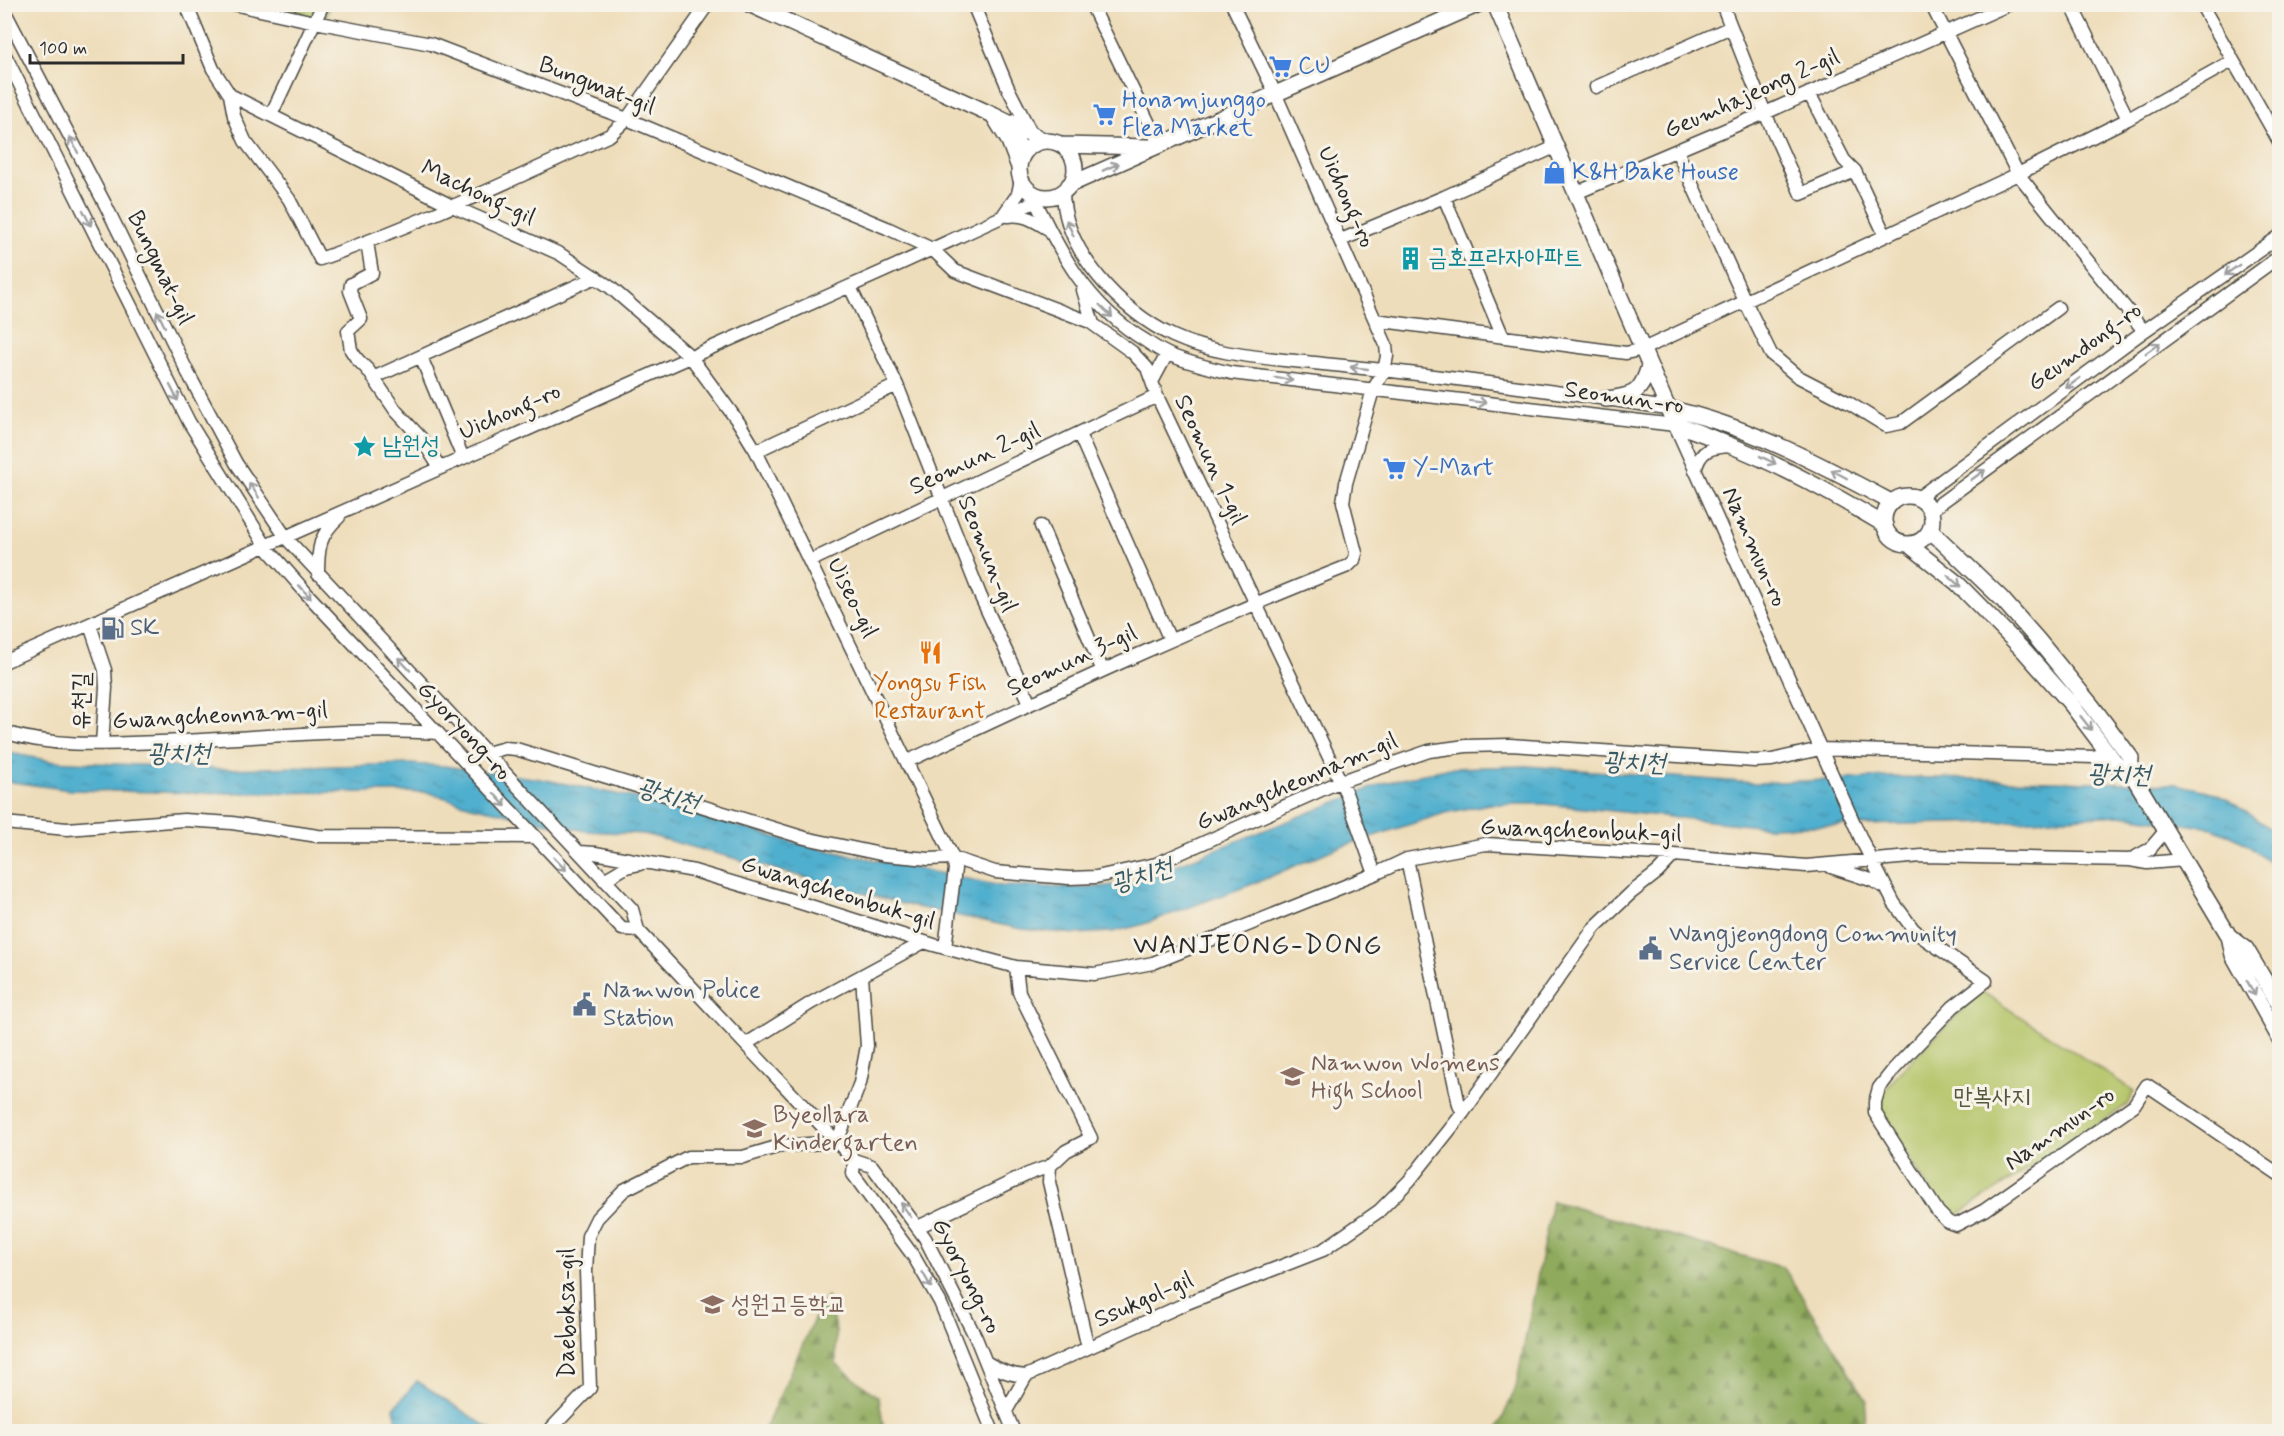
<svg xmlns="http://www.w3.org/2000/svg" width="2284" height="1436" font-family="Mynerve,'Poor Story',sans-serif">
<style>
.forest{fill:url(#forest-firs);stroke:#5d6a44;stroke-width:1.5}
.green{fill:#b4c467;stroke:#707849;stroke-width:1.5}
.water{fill:url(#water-ripples);stroke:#3d6d7c;stroke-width:1.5}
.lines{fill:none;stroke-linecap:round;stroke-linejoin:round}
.minor-casing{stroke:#484640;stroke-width:15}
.major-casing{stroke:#484640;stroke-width:18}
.minor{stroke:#fff;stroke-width:12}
.major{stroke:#fff;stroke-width:15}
.oneway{stroke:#a0a0a0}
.labels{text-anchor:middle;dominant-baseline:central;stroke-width:6;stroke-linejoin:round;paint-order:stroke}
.shop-label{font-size:24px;fill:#366cbe;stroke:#f7f3e8;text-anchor:start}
.street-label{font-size:24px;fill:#2b2b2b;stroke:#f7f3e8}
.culture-label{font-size:24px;fill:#0d838f;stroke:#f7f3e8;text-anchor:start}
.service-label{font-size:24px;fill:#4e5e75;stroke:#f7f3e8;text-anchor:start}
.food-label{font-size:24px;fill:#c56008;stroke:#f7f3e8}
.education-label{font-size:24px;fill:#785e54;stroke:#f7f3e8;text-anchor:start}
.park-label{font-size:24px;fill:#54593d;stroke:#f7f3e8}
.water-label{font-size:26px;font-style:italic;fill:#385964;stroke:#f7f3e8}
.quarter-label{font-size:27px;letter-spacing:1.5px;fill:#2b2b2b;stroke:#f7f3e8}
</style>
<defs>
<pattern id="forest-firs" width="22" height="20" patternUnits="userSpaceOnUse" patternTransform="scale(1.5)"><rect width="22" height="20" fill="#8faa5c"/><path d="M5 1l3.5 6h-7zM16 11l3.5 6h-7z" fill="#758b4c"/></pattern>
<pattern id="water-ripples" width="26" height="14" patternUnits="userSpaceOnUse" patternTransform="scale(1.5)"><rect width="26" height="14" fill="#4fafce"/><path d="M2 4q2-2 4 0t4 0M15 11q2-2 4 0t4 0" fill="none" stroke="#428fa7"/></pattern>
</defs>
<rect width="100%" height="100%" fill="#f7f3e8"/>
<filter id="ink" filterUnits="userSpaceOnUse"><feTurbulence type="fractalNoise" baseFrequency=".0167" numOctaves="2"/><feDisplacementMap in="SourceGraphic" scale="12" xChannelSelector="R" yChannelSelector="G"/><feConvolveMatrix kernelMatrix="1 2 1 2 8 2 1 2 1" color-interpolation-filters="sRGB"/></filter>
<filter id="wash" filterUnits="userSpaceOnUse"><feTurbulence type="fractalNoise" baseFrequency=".008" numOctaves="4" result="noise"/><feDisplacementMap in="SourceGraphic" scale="24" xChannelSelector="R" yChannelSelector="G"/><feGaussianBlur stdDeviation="1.35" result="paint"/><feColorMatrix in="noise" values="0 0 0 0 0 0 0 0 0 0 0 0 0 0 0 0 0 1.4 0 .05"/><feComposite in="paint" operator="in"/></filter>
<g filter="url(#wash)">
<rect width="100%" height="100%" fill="#eeddba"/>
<!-- forest -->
<path class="forest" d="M 1552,1201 L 1784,1268 L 1867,1401 L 1862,1431 L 1497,1431 L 1516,1387 Z
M 827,1297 L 836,1331 L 836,1364 L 879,1398 L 884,1431 L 764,1431 L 819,1308 Z"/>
<!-- green -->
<path class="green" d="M 240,5 L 331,5 L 324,21 Z
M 1981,991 L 2134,1091 L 2127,1105 L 1954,1217 L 1947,1216 L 1880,1113 L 1880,1102 L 1884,1092 L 1896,1076 Z"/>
<!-- water -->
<path class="water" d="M 5,752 L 51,761 L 225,769 L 409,764 L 444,766 L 541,779 L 641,799 L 807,846 L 1001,886 L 1089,888 L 1131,883 L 1384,783 L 1450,768 L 1527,766 L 1756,783 L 1892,777 L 2175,784 L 2208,791 L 2227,799 L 2279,835 L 2280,871 L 2241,840 L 2213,828 L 2120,815 L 1998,822 L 1768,827 L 1544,804 L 1489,804 L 1445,813 L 1334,849 L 1258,882 L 1141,925 L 1112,932 L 1075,934 L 1022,929 L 907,905 L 644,834 L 585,831 L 471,806 L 427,792 L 198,793 L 70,790 L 5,781 Z
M 417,1381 L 493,1431 L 399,1431 L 394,1408 Z"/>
</g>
<g filter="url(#ink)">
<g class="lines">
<defs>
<path id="minor" d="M 186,4 L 213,69 L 230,95 L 234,116 L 245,141 L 289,199 L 320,259 C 420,224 515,178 610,135 L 627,119 L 708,4
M 233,4 L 315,22 L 431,44 L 627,119 L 887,228 L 932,249 L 955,271 L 1090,322 L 1132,352 L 1147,368 L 1157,396 L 1346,793 L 1375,874
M 973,4 L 1008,88 L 1032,135
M 1091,4 L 1159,144
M 1722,4 L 1765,113 L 1801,194 L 1855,171
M 1931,4 L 2018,174 L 2144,331
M 2071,4 L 2128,119
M 2201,4 L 2280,143
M 4,10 L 106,206 L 188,373 L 236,463 L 287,539 L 632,909 L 638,930 L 854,1160 L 872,1166 L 925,1238 L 976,1338 L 1014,1432
M 4,53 L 189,422 L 267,548 L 308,595 L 622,929 L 638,930
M 1596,87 L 1731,27
M 1809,93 L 1844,160 L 1855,171 L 1885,235
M 230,95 L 452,206 L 560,254 L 610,287 L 690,356 L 739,423 L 756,451 L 953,858 L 955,869 L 945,948
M 271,115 L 323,4
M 1014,121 L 1022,157
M 1677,151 L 1745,301 L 1771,354 L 1797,376 L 1849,403 L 1886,426 L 1901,423 L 2058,308
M 1063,191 C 1063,251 1122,312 1173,336 C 1208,352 1246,356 1284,360 C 1317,363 1350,367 1383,370 C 1478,381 1573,394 1667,408
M 1031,192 C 1060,252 1086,305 1146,341 C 1153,346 1161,351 1170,355 C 1189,363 1210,368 1231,373 L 1675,425 L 1862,841 L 1894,903 L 1913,929 L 1921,936 L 1986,981 L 1953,1007 L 1894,1069 L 1879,1088 L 1875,1102 L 1875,1113 L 1938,1212 L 1948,1222 L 1956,1225 L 1985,1210 L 2134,1105 L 2147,1085 L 2280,1175
M 1576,193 L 1765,113 L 2010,4
M 1444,197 L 1503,337
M 1004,214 L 1018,194 L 1021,179
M 1008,216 C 1025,213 1036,222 1050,230
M 1341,240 L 1444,197 L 1555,147
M 367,242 L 372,273 L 351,284 L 350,291 L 361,319 L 348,331 L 351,350 L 357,359 L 368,370 L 396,411 L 421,438 L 440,468
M 850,287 L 897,385 L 980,595 L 1030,703
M 1083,290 L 1093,324
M 1375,320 L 1626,353 L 1643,349 L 2018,174 L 2128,119 L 2232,61
M 421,357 L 463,458
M 373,378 L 596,277
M 1152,382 L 1167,354
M 1079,434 L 1170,640
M 756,451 L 897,385
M 1695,471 C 1700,449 1711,447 1731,446
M 1919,497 L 2144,331 L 2280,236
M 1931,510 L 2280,256
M 1041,526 L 1102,669
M 810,561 L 1157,396
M 318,574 C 318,548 319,535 339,517
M 90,625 L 105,670 L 106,688 L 102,743
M 4,662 C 287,539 567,412 848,287 C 915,258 980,226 1046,197
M 4,732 C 54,748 108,744 159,742 C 252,739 345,727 438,733
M 487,753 L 505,748 L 516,749 L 805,838 L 885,855 L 929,859 L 953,858 L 995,872 L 1069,878 L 1096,877 L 1156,864 L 1339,782 L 1429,751 L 1466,746 L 1510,745 L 1755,761 L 1772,760 L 1820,749 L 2094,757 L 2109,752
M 908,761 C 1053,693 1198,625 1348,566 L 1354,560 L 1356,553 L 1343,502 L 1346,483 L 1373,390 L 1384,371 L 1387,356 L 1386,345 L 1275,93 L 1232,4
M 4,823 L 67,829 L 184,820 L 232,823 L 318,836 L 534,837
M 580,852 L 595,853 L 694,871 L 785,898 L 934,945 L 1016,967 L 1094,974 L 1153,963 L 1375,874 L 1407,859 L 1486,844 L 1674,855 L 1806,866 L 1922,856 L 2130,860 L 2147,863 L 2184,860
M 1407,859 L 1459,1105 L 1463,1113
M 2130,860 L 2150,849 L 2166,830
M 1831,867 L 1871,880 L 1886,888
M 604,880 L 626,867 L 640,864
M 746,1044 L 811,1003 L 924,942
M 854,1160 L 853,1174 L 914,1257 L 940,1302 L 993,1432
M 1050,1166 L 1049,1182 L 1088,1348
M 918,1227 L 1028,1174 L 1050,1166 L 1066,1151 L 1091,1138 L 1019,992 L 1016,967
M 986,1362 C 999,1370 1010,1375 1026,1376 L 1187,1303 L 1323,1250 L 1379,1211 L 1409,1181 L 1463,1113 L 1595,927 L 1631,893 L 1658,872 L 1674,855
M 1006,1411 L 1026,1376
M 548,1432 L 590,1388 L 586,1271 L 588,1236 L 597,1218 L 624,1190 L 688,1157 L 743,1157 L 780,1146 L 837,1142 L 860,1083 L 867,1046 L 862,976"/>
<path id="major" d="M 749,4 L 993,115 L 1045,141
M 1495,4 L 1675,425 C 1693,429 1710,437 1727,444 C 1783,466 1833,494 1885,525
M 993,115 L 1009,141 L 1019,167
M1019 169a28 28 0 1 1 56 0a28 28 0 1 1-56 0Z
M 1062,145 L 1149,147
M 1069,185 L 1479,4
M 1606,399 C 1633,396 1641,394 1649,366
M 1667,408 C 1747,425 1820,464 1891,502
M1884 520a24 24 0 1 1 48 0a24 24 0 1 1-48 0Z
M 1930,530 L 2001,598 L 2038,640 L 2092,706 L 2131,758 L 2130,771
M 1908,544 L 1957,583 L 2025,652 L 2071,704 L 2117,765 L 2130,771 L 2229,936 L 2233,955 L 2280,1039
M 2229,936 L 2246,949 L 2280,1006"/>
</defs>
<!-- minor casing -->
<use href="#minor" class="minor-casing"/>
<!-- major casing -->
<use href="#major" class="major-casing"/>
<!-- minor -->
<use href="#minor" class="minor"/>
<!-- major -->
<use href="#major" class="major"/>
</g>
<!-- one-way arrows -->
<defs><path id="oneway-shaft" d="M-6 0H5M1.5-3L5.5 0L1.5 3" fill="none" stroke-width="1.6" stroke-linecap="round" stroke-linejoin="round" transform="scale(1.5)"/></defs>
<g class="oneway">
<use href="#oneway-shaft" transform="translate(74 145) rotate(-117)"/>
<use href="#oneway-shaft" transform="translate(1111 167) rotate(-24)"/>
<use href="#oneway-shaft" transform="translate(87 218) rotate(63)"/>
<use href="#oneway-shaft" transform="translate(1070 228) rotate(-114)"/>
<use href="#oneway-shaft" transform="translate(2232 270) rotate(145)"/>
<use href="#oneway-shaft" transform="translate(1106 311) rotate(44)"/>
<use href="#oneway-shaft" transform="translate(161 319) rotate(-116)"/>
<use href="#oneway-shaft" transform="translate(2153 348) rotate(-36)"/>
<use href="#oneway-shaft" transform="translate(1359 368) rotate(-174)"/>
<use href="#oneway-shaft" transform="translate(1284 379) rotate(7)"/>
<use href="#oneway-shaft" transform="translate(2073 383) rotate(144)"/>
<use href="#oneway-shaft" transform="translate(174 393) rotate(63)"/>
<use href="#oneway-shaft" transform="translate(1478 402) rotate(7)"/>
<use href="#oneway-shaft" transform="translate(1768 460) rotate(26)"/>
<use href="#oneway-shaft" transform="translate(1839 474) rotate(-152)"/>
<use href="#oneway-shaft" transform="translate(1978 475) rotate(-36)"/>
<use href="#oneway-shaft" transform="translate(254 490) rotate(-123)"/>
<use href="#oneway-shaft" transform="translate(1954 581) rotate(41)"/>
<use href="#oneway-shaft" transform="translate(305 592) rotate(48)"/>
<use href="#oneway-shaft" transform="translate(404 664) rotate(-133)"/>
<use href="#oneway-shaft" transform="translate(2086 723) rotate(52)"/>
<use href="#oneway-shaft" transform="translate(500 800) rotate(48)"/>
<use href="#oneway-shaft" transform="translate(560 864) rotate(46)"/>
<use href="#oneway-shaft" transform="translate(2251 988) rotate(61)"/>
<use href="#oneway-shaft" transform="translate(906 1210) rotate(-125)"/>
<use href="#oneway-shaft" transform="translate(927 1280) rotate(60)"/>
</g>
</g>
<!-- icons -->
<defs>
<symbol id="supermarket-bare" viewBox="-9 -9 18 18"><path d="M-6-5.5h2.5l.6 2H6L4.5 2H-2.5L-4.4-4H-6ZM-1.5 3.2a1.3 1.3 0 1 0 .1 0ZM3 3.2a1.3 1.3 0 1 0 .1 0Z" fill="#3f7fe0" stroke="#f7f3e8" stroke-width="2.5" paint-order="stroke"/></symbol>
<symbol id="shop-bare" viewBox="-9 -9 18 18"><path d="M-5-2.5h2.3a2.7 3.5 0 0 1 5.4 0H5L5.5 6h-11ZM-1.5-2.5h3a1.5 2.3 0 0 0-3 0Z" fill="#3f7fe0" stroke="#f7f3e8" stroke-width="2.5" paint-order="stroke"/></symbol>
<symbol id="building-bare" viewBox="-9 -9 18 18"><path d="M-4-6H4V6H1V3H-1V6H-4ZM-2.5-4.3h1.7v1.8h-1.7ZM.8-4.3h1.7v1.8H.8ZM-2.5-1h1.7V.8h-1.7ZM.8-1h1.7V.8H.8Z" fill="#0f9aa8" stroke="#f7f3e8" stroke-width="2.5" paint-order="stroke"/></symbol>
<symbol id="sight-bare" viewBox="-9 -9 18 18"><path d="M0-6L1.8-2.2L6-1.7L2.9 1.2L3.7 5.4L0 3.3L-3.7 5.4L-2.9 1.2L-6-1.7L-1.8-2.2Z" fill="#0f9aa8" stroke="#f7f3e8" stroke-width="2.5" paint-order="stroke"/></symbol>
<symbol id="fuel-bare" viewBox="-9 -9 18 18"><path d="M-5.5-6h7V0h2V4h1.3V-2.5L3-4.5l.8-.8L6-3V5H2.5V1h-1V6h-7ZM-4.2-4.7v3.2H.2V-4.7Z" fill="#5c6f8a" stroke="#f7f3e8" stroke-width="2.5" paint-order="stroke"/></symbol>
<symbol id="restaurant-bare" viewBox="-9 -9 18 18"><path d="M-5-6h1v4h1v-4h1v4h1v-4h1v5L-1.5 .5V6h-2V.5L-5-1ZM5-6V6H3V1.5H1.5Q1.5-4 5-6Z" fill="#e8710a" stroke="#f7f3e8" stroke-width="2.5" paint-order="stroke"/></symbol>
<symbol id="civic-bare" viewBox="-9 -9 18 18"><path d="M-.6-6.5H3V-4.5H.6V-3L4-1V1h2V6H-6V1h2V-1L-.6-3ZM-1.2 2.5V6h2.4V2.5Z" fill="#5c6f8a" stroke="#f7f3e8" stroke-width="2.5" paint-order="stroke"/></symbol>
<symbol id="school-bare" viewBox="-9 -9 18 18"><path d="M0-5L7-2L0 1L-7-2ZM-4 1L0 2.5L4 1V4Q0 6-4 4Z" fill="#8d6e63" stroke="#f7f3e8" stroke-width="2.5" paint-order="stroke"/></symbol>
</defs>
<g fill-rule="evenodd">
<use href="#supermarket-bare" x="1264" y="50" width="33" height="33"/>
<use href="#supermarket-bare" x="1088" y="98" width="33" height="33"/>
<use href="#shop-bare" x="1538" y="156" width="33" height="33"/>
<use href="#building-bare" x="1394" y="242" width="33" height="33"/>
<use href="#sight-bare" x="348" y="430" width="33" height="33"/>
<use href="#supermarket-bare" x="1378" y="452" width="33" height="33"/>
<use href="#fuel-bare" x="96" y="612" width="33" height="33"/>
<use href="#restaurant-bare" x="914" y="636" width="33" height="33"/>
<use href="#civic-bare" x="1634" y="932" width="33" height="33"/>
<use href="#civic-bare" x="568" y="988" width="33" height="33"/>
<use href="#school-bare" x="1276" y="1060" width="33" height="33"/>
<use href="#school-bare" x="738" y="1112" width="33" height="33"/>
<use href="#school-bare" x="696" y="1288" width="33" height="33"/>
</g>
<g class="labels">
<!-- shop labels -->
<g class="shop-label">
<text x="1298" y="66">CU</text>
<text x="1122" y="100">Honamjunggo<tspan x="1122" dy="28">Flea Market</tspan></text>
<text x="1572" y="172">K&amp;H Bake House</text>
<text x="1413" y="468">Y-Mart</text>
</g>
<!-- street labels -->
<g class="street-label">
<text transform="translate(597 86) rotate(21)">Bungmat-gil</text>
<text transform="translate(1752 94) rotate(-24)">Geumhajeong 2-gil</text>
<text transform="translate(478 193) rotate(25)">Machong-gil</text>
<text transform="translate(1346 197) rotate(66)">Uichong-ro</text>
<text transform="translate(160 268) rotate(64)">Bungmat-gil</text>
<text transform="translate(2085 347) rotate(-36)">Geumdong-ro</text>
<text transform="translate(1624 398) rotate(8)">Seomun-ro</text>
<text transform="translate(510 412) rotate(-24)">Uichong-ro</text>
<text transform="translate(975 459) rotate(-25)">Seomun 2-gil</text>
<text transform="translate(1210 460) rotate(65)">Seomun 1-gil</text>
<text transform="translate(1754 547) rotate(66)">Nammun-ro</text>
<text transform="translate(987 554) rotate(68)">Seomun-gil</text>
<text transform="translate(852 598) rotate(64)">Uiseo-gil</text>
<text transform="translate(1072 661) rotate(-25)">Seomun 3-gil</text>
<text transform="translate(82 701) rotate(-89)">유천길</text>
<text transform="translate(220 716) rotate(-3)">Gwangcheonnam-gil</text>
<text transform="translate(464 731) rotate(47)">Gyoryong-ro</text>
<text transform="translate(1297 782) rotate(-23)">Gwangcheonnam-gil</text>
<text transform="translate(1581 831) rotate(2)">Gwangcheonbuk-gil</text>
<text transform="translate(838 893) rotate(17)">Gwangcheonbuk-gil</text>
<text transform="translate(2060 1129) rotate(-35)">Nammun-ro</text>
<text transform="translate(966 1276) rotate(63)">Gyoryong-ro</text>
<text transform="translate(1144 1300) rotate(-24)">Ssukgol-gil</text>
<text transform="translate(567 1313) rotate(-90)">Daeboksa-gil</text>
</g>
<!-- culture labels -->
<g class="culture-label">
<text x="1428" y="258">금호프라자아파트</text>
<text x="382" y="446">남원성</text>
</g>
<!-- service labels -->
<g class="service-label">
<text x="130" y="628">SK</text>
<text x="1669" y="934">Wangjeongdong Community<tspan x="1669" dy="28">Service Center</tspan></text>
<text x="603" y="990">Namwon Police<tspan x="603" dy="28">Station</tspan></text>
</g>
<!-- food labels -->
<g class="food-label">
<text x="930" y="683">Yongsu Fish<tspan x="930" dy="28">Restaurant</tspan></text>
</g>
<!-- education labels -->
<g class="education-label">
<text x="1311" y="1063">Namwon Womens<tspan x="1311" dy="28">High School</tspan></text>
<text x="773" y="1115">Byeollara<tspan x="773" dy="28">Kindergarten</tspan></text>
<text x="731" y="1305">성원고등학교</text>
</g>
<!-- park labels -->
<g class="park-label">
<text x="1992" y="1097">만복사지</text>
</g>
<!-- water labels -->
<g class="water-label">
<text x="179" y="754">광치천</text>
<text transform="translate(1634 763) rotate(2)">광치천</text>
<text transform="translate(2119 775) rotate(2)">광치천</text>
<text transform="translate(668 796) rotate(17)">광치천</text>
<text transform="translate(1142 876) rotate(-17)">광치천</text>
</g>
<!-- quarter labels -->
<g class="quarter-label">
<text x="1258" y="945">WANJEONG-DONG</text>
</g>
</g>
<!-- margin -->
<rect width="2284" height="1436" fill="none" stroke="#f7f3e8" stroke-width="24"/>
<!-- scale -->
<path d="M30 54v9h153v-9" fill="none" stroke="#2b2b2b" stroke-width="3"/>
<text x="39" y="54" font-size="18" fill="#2b2b2b" stroke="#f7f3e8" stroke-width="4.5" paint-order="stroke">100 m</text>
</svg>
